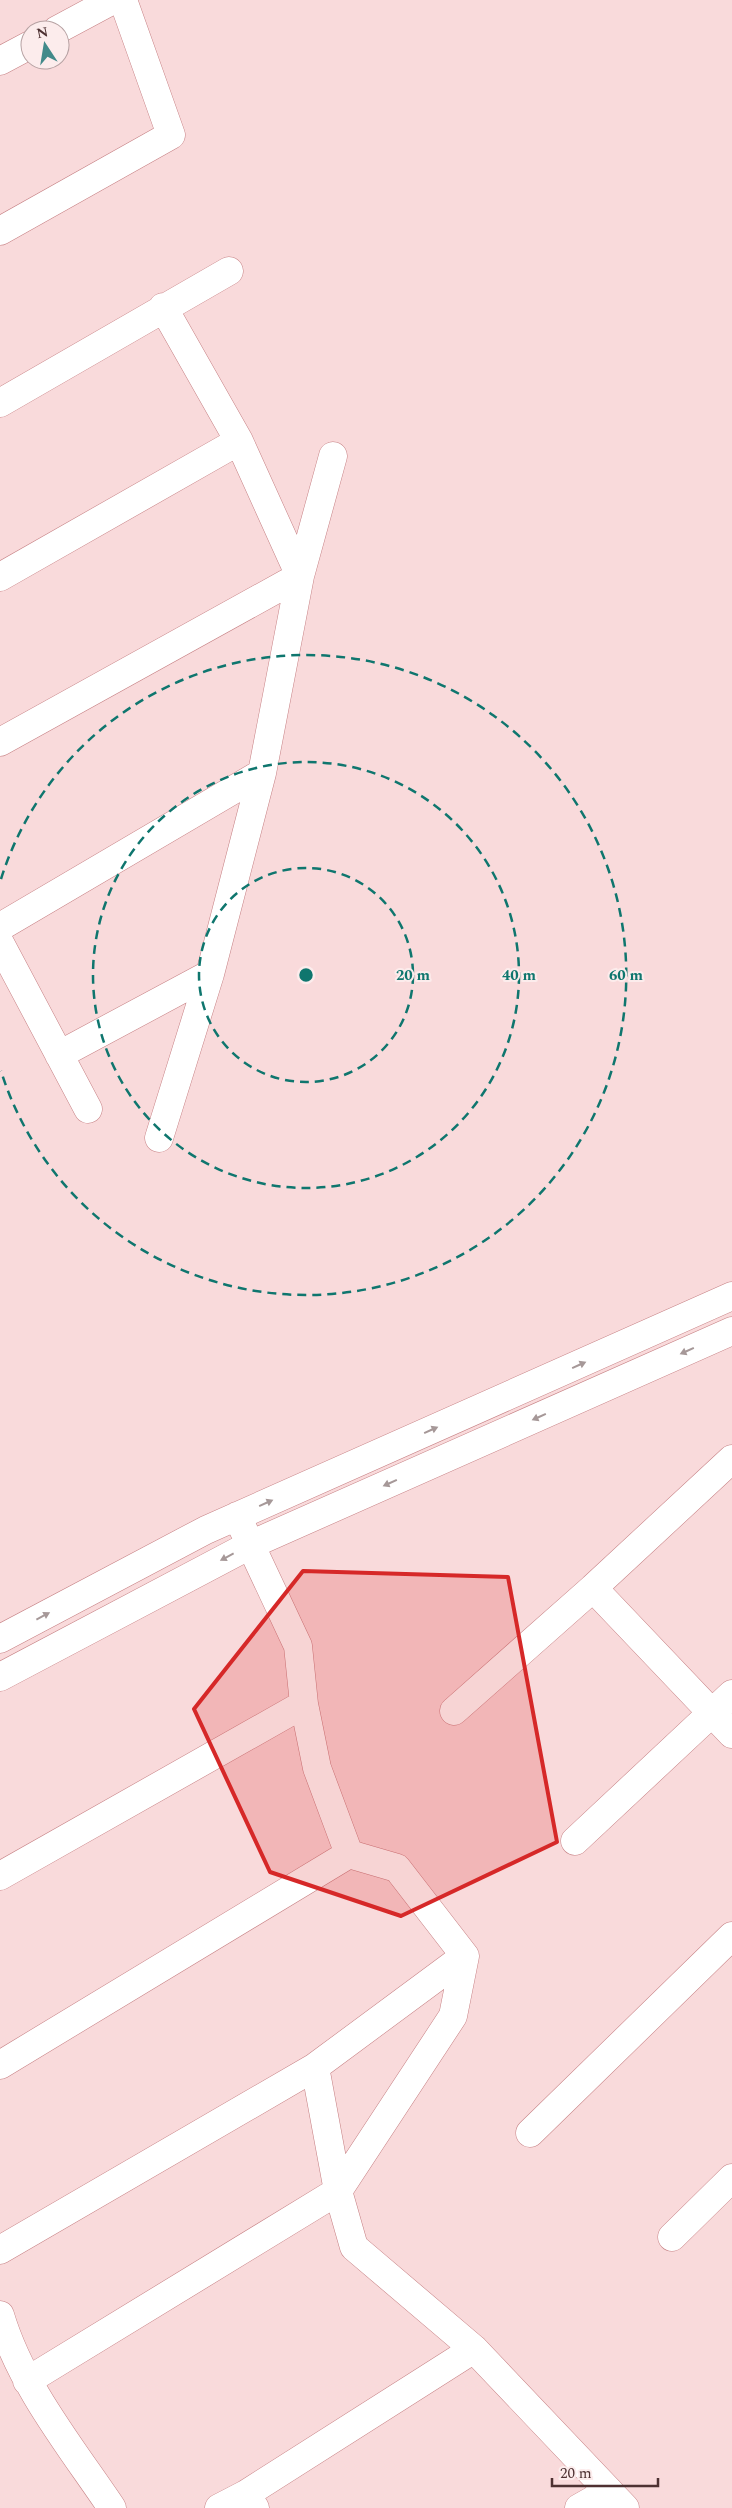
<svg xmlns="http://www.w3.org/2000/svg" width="732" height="2508" font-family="Spectral,serif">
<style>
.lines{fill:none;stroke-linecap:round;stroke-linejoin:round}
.street-casing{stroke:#c68084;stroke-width:29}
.street{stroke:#fff;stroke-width:28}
.oneway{fill:#a69898}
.marked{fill:#d62828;fill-opacity:0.2;stroke:#d62828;stroke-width:4;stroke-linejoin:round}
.ring{fill:none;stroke:#0f766e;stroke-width:2.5;stroke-dasharray:9 6}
.centre{fill:#0f766e;stroke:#fcecec;stroke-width:2.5}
.ring-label{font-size:15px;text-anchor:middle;font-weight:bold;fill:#0f766e;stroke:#fcecec;stroke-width:4;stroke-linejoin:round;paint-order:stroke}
</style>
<rect width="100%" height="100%" fill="#f9dadb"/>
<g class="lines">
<defs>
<path id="street" d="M 57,30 L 113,0
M 0,61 L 30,45
M 0,231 L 171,135 L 123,0
M 0,403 L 229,271
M 0,577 L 239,441
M 0,742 L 300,576 L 333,456
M 0,927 L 262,773
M 0,943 L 88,1109
M 59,1055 L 210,974
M 159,1138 L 210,974 L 262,773 L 300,576 L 239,441 L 163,307
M 237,1516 L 298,1646 L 304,1704 L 317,1768 L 349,1854 L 397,1868 L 465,1956 L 315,2067 L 338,2191 L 354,2247 L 474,2349 L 625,2508
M 593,1588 L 732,1734
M 0,1639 L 206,1530 L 732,1296
M 0,1677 L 250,1545 L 732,1331
M 454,1711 L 593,1588 L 732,1459
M 575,1841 L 732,1694
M 0,1876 L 304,1704
M 0,2065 L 349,1854
M 530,2133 L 732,1936
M 672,2237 L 732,2178
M 0,2250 L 315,2067
M 0,2315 C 21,2386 71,2447 112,2508
M 27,2381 L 338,2191 L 453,2016 L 465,1956
M 246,2494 L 474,2349
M 219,2508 L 246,2494 L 255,2508
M 579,2508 L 609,2491"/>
</defs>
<!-- street casing -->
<use href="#street" class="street-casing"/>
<!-- street -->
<use href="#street" class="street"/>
</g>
<!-- one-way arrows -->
<defs><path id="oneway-solid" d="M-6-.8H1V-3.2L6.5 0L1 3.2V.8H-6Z" transform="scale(1.25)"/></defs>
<g class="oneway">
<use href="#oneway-solid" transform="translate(687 1351) rotate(156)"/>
<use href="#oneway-solid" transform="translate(579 1365) rotate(-24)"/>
<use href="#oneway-solid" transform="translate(539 1417) rotate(156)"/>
<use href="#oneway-solid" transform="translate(431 1430) rotate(-24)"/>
<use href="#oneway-solid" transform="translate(390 1483) rotate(156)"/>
<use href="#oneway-solid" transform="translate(266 1503) rotate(-24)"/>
<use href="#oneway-solid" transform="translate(227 1557) rotate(152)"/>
<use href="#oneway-solid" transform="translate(43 1616) rotate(-28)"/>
</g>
<!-- marked area -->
<path class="marked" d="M 303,1571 L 508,1577 L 557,1842 L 401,1916 L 270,1872 L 194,1709 Z"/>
<!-- distance rings -->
<g class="ring">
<circle cx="306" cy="975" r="107"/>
<circle cx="306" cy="975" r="213"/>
<path d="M1 879A320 320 0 1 1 1 1071"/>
</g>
<circle cx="306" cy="975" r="8" class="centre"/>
<g class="ring-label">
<text x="413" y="980">20 m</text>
<text x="519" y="980">40 m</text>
<text x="626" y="980">60 m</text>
</g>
<!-- north arrow -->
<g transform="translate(45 45) rotate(348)"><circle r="24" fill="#fcecec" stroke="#b6a1a2"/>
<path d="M0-4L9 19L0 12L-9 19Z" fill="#428a8a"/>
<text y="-8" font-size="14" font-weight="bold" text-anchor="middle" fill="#4e3132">N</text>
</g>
<!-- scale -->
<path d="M552 2478v8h106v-8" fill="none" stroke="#4e3132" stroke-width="2.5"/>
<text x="560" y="2478" font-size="15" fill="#4e3132" stroke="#fcecec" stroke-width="4" paint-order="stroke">20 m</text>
</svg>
